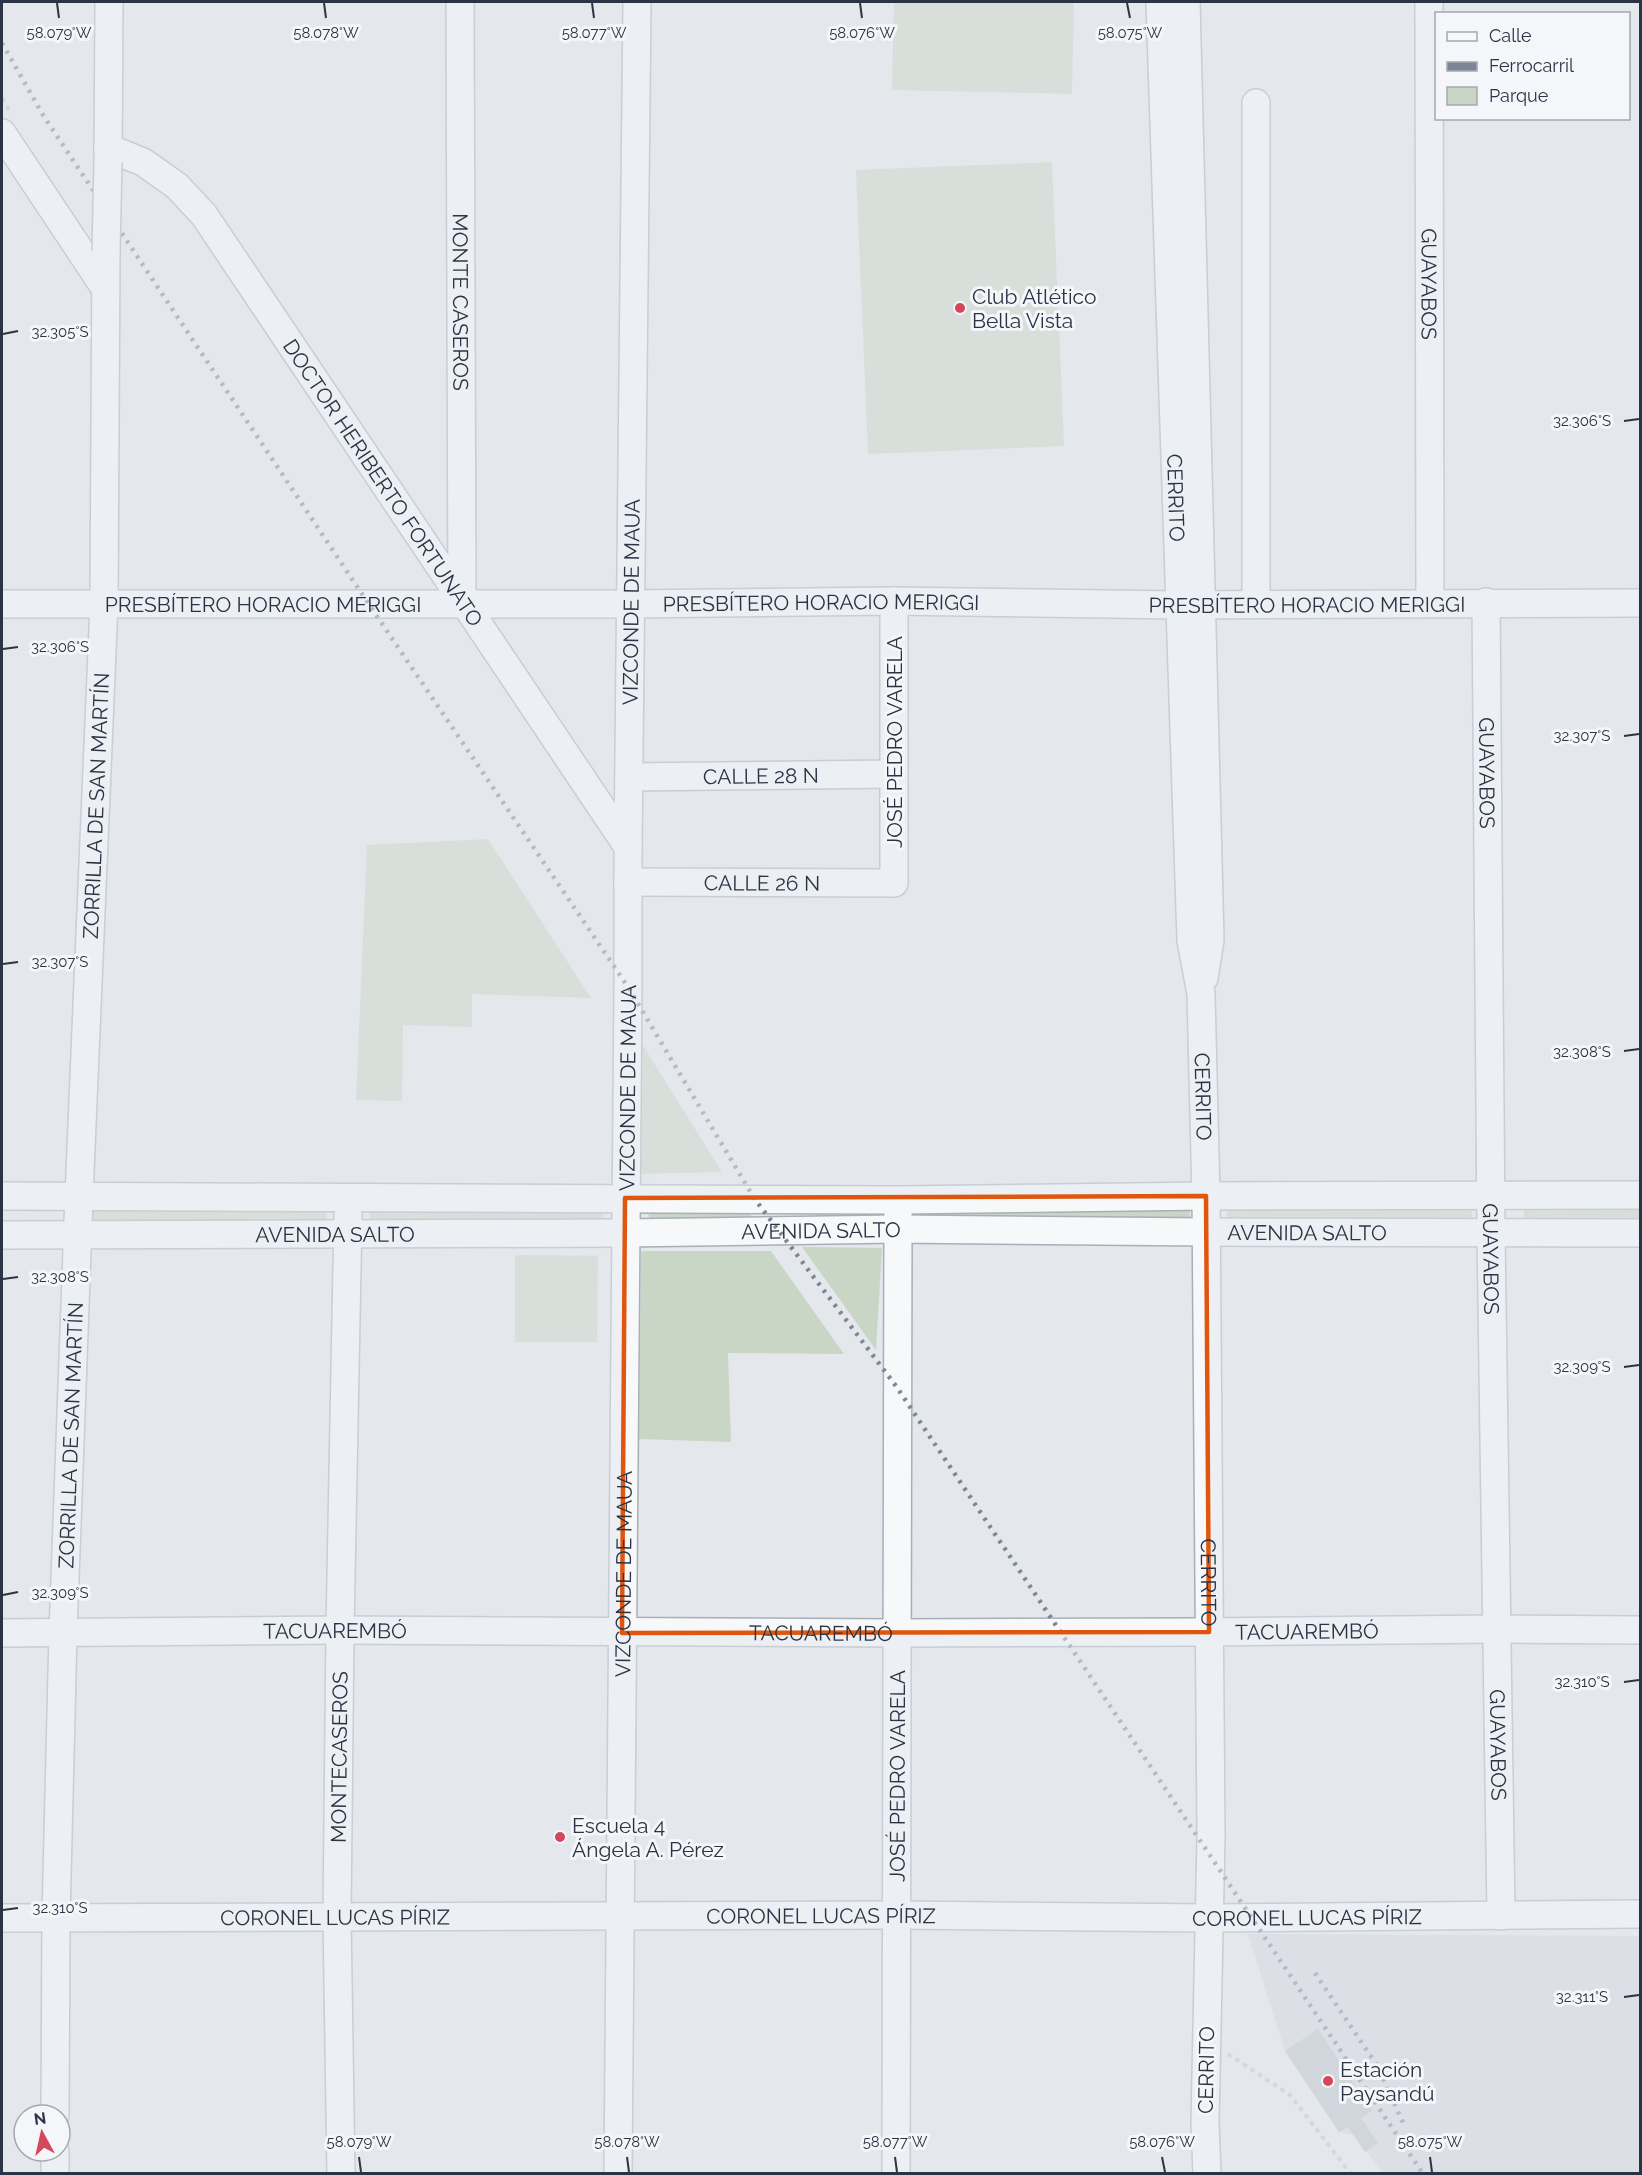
<svg xmlns="http://www.w3.org/2000/svg" width="1642" height="2175" font-family="Raleway,sans-serif">
<style>
.built{fill:#d2d6de}
.green{fill:#c9d6c5}
.building{fill:#bbc0ca}
.lines{fill:none;stroke-linecap:round;stroke-linejoin:round}
.minor-casing{stroke:#a9aeb7;stroke-width:30}
.path{stroke:#c2c5cb;stroke-width:4;stroke-dasharray:4.5 4.5;stroke-linecap:butt}
.minor{stroke:#f7f8fa;stroke-width:27}
.rail{stroke:#7d8696;stroke-width:4.5;stroke-dasharray:3 6;stroke-linecap:butt}
.minor-bridge-casing{stroke:#a9aeb7;stroke-width:30;stroke-linecap:butt}
.minor-bridge{stroke:#f7f8fa;stroke-width:27}
.marked{fill:none;stroke:#df570f;stroke-width:4.5;stroke-linejoin:round}
.ticks{fill:none;stroke:#2b3445;stroke-width:2}
.poi-dot{fill:#d1495b;stroke:#f4f6f9;stroke-width:2}
.labels{text-anchor:middle;dominant-baseline:central;stroke-width:6;stroke-linejoin:round;paint-order:stroke}
.street-label{font-size:21px;fill:#2b3445;stroke:#f4f6f9}
.poi-label{font-size:21px;fill:#2b3445;stroke:#f4f6f9;text-anchor:start}
.ticks-label{font-size:15px;text-anchor:middle;fill:#2b3445;stroke:#f4f6f9;stroke-width:6;stroke-linejoin:round;paint-order:stroke}
</style>
<rect width="100%" height="100%" fill="#e4e7ec"/>
<!-- built -->
<path class="built" d="M 1248,1934 L 1640,1936 L 1640,2173 L 1383,2173 L 1354,2135 L 1339,2132 L 1285,2051 Z"/>
<!-- green -->
<path class="green" d="M 894,2 L 1074,2 L 1072,94 L 892,90 Z
M 1052,162 L 1064,446 L 868,454 L 856,170 Z
M 488,839 L 591,998 L 472,994 L 472,1027 L 403,1025 L 402,1101 L 356,1100 L 367,845 Z
M 642,1044 L 722,1172 L 640,1174 Z
M 89,1203 L 327,1206 L 327,1225 L 89,1226 Z
M 370,1205 L 603,1206 L 603,1220 L 370,1220 Z
M 1189,1205 L 1190,1218 L 919,1221 L 919,1208 Z
M 1227,1206 L 1472,1208 L 1472,1222 L 1227,1219 Z
M 1524,1206 L 1640,1206 L 1640,1222 L 1524,1222 Z
M 648,1208 L 746,1208 L 756,1222 L 649,1221 Z
M 811,1209 L 879,1210 L 878,1220 L 822,1220 Z
M 802,1247 L 882,1248 L 876,1350 Z
M 641,1251 L 771,1251 L 844,1354 L 728,1353 L 731,1442 L 639,1439 Z
M 515,1255 L 598,1256 L 597,1342 L 515,1342 Z"/>
<!-- building -->
<path class="building" d="M 1318,2029 L 1372,2111 L 1361,2118 L 1378,2143 L 1365,2152 L 1348,2127 L 1339,2132 L 1285,2051 Z"/>
<g class="lines">
<defs>
<g id="minor">
<path id="s1" d="M 460,2 L 462,603"/>
<path id="s2" d="M 1160,2 L 1191,940 L 1201,994 L 1206,1196 L 1211,1837 L 1205,2123 L 1207,2174"/>
<path d="M 1186,2 L 1210,940 L 1204,978"/>
<path id="s3" d="M 1429,2 L 1430,602"/>
<path d="M 2,133 L 105,288"/>
<path id="s4" d="M 108,148 L 143,162 L 177,186 L 204,215 L 628,847"/>
<path d="M 108,162 L 109,2"/>
<path id="s5" d="M 1486,602 L 1491,1233 L 1501,1916"/>
<path id="s6" d="M 2,604 L 631,604 L 894,601 L 1179,605 L 1640,603"/>
<path d="M 1256,604 L 1256,103"/>
<path id="s7" d="M 629,777 L 894,774"/>
<path id="s8" d="M 628,882 L 894,883 L 894,601"/>
<path d="M 2,1196 L 898,1200 L 1206,1196 L 1640,1195"/>
<path id="s9" d="M 2,1235 L 625,1233 L 897,1229 L 1207,1232 L 1640,1233"/>
<path id="s10" d="M 2,1633 L 340,1630 L 897,1633 L 1209,1632 L 1496,1629 L 1640,1630"/>
<path id="s11" d="M 2,1918 L 898,1915 L 1210,1918 L 1640,1914"/>
<path id="s12" d="M 55,2115 L 56,1918 L 63,1633 L 79,1196 L 104,604 L 106,251"/>
<path d="M 55,2174 L 55,2151"/>
<path id="s13" d="M 341,2174 L 337,1916 L 340,1630 L 348,1215"/>
<path id="s14" d="M 618,2174 L 628,987 L 628,847 L 637,2"/>
<path id="s15" d="M 896,2174 L 898,1213"/>
</g>
</defs>
<!-- minor casing -->
<use href="#minor" class="minor-casing"/>
<!-- path -->
<path class="path" d="M 2,98 L 11,113
M 1228,2054 L 1290,2095 L 1351,2174"/>
<!-- minor -->
<use href="#minor" class="minor"/>
<!-- rail -->
<path class="rail" d="M 2,43 L 43,115 L 368,603 L 628,987 L 754,1198 L 896,1386 L 1423,2174
M 1315,1973 L 1378,2067 L 1404,2125"/>
<defs>
<path id="minor-bridge" d="M 106,251 L 108,162"/>
</defs>
<!-- minor-bridge casing -->
<use href="#minor-bridge" class="minor-bridge-casing"/>
<!-- minor-bridge -->
<use href="#minor-bridge" class="minor-bridge"/>
</g>
<!-- marked area -->
<path d="M0 0H1642V2175H0ZM 1206,1196 L 1209,1632 L 622,1633 L 625,1198 Z" fill="#e4e7ec" fill-opacity=".55" fill-rule="evenodd"/>
<path class="marked" d="M 1206,1196 L 1209,1632 L 622,1633 L 625,1198 Z"/>
<!-- ticks -->
<path class="ticks" d="M 57,3 L 59,18M 324,3 L 326,18M 592,3 L 594,18M 860,3 L 862,18M 1127,3 L 1130,18M 3,334 L 18,331M 1624,421 L 1639,419M 3,649 L 18,647M 1624,736 L 1639,734M 3,964 L 18,962M 1624,1051 L 1639,1049M 3,1279 L 18,1277M 1624,1367 L 1639,1365M 3,1595 L 18,1592M 1624,1682 L 1639,1680M 3,1910 L 18,1908M 1624,1997 L 1639,1995M 359,2157 L 361,2172M 627,2157 L 629,2172M 895,2157 L 897,2172M 1162,2157 L 1165,2172M 1430,2157 L 1432,2172"/>
<!-- markers -->
<g class="poi-dot">
<circle cx="960" cy="308" r="6"/>
<circle cx="560" cy="1837" r="6"/>
<circle cx="1328" cy="2081" r="6"/>
</g>
<g class="labels">
<!-- street labels -->
<g class="street-label">
<text stroke="none"><textPath href="#s3" startOffset="282">GUAYABOS</textPath></text>
<text stroke="none"><textPath href="#s1" startOffset="300">MONTE CASEROS</textPath></text>
<text stroke="none"><textPath href="#s4" startOffset="441">DOCTOR HERIBERTO FORTUNATO</textPath></text>
<text stroke="none"><textPath href="#s2" startOffset="496">CERRITO</textPath></text>
<text stroke="none"><textPath href="#s14" startOffset="1572">VIZCONDE DE MAUA</textPath></text>
<text stroke="none"><textPath href="#s6" startOffset="819">PRESBÍTERO HORACIO MERIGGI</textPath></text>
<text stroke="none"><textPath href="#s6" startOffset="261">PRESBÍTERO HORACIO MERIGGI</textPath></text>
<text stroke="none"><textPath href="#s6" startOffset="1305">PRESBÍTERO HORACIO MERIGGI</textPath></text>
<text transform="translate(894 742) rotate(-90)">JOSÉ PEDRO VARELA</text>
<text stroke="none"><textPath href="#s5" startOffset="171">GUAYABOS</textPath></text>
<text stroke="none"><textPath href="#s7" startOffset="132">CALLE 28 N</textPath></text>
<text stroke="none"><textPath href="#s12" startOffset="1310">ZORRILLA DE SAN MARTÍN</textPath></text>
<text stroke="none"><textPath href="#s8" startOffset="134">CALLE 26 N</textPath></text>
<text stroke="none"><textPath href="#s14" startOffset="1086">VIZCONDE DE MAUA</textPath></text>
<text stroke="none"><textPath href="#s2" startOffset="1096">CERRITO</textPath></text>
<text stroke="none"><textPath href="#s9" startOffset="819">AVENIDA SALTO</textPath></text>
<text stroke="none"><textPath href="#s9" startOffset="333">AVENIDA SALTO</textPath></text>
<text stroke="none"><textPath href="#s9" startOffset="1305">AVENIDA SALTO</textPath></text>
<text stroke="none"><textPath href="#s5" startOffset="657">GUAYABOS</textPath></text>
<text stroke="none"><textPath href="#s12" startOffset="680">ZORRILLA DE SAN MARTÍN</textPath></text>
<text stroke="none"><textPath href="#s14" startOffset="600">VIZCONDE DE MAUA</textPath></text>
<text stroke="none"><textPath href="#s2" startOffset="1582">CERRITO</textPath></text>
<text stroke="none"><textPath href="#s10" startOffset="333">TACUAREMBÓ</textPath></text>
<text stroke="none"><textPath href="#s10" startOffset="1305">TACUAREMBÓ</textPath></text>
<text stroke="none"><textPath href="#s10" startOffset="819">TACUAREMBÓ</textPath></text>
<text stroke="none"><textPath href="#s5" startOffset="1143">GUAYABOS</textPath></text>
<text stroke="none"><textPath href="#s13" startOffset="417">MONTECASEROS</textPath></text>
<text stroke="none"><textPath href="#s15" startOffset="398">JOSÉ PEDRO VARELA</textPath></text>
<text stroke="none"><textPath href="#s11" startOffset="333">CORONEL LUCAS PÍRIZ</textPath></text>
<text stroke="none"><textPath href="#s11" startOffset="819">CORONEL LUCAS PÍRIZ</textPath></text>
<text stroke="none"><textPath href="#s11" startOffset="1305">CORONEL LUCAS PÍRIZ</textPath></text>
<text transform="translate(1206 2070) rotate(-89)">CERRITO</text>
</g>
<!-- poi labels -->
<g class="poi-label">
<text x="972" y="296">Club Atlético<tspan x="972" dy="24">Bella Vista</tspan></text>
<text x="572" y="1825">Escuela 4<tspan x="572" dy="24">Ángela A. Pérez</tspan></text>
<text x="1340" y="2069">Estación<tspan x="1340" dy="24">Paysandú</tspan></text>
</g>
</g>
<g class="ticks-label">
<text x="59" y="38">58.079°W</text>
<text x="326" y="38">58.078°W</text>
<text x="594" y="38">58.077°W</text>
<text x="862" y="38">58.076°W</text>
<text x="1130" y="38">58.075°W</text>
<text x="60" y="337">32.305°S</text>
<text x="1582" y="426">32.306°S</text>
<text x="60" y="652">32.306°S</text>
<text x="1582" y="741">32.307°S</text>
<text x="60" y="967">32.307°S</text>
<text x="1582" y="1057">32.308°S</text>
<text x="60" y="1282">32.308°S</text>
<text x="1582" y="1372">32.309°S</text>
<text x="60" y="1598">32.309°S</text>
<text x="1582" y="1687">32.310°S</text>
<text x="60" y="1913">32.310°S</text>
<text x="1582" y="2002">32.311°S</text>
<text x="359" y="2147">58.079°W</text>
<text x="627" y="2147">58.078°W</text>
<text x="895" y="2147">58.077°W</text>
<text x="1162" y="2147">58.076°W</text>
<text x="1430" y="2147">58.075°W</text>
</g>
<!-- border -->
<rect width="1642" height="2175" fill="none" stroke="#2b3445" stroke-width="6"/>
<!-- legend -->
<rect x="1435" y="12" width="195" height="108" fill="#f4f6f9" stroke="#a4a8b1" stroke-width="1.5"/>
<rect x="1447" y="32" width="30" height="9" fill="#f7f8fa" stroke="#a4a8b1" stroke-width="1.5"/>
<text x="1489" y="42" font-size="18" fill="#2b3445">Calle</text>
<rect x="1447" y="62" width="30" height="9" fill="#7d8696" stroke="#a4a8b1" stroke-width="1.5"/>
<text x="1489" y="72" font-size="18" fill="#2b3445">Ferrocarril</text>
<rect x="1447" y="87" width="30" height="18" fill="#c9d6c5" stroke="#a4a8b1" stroke-width="1.5"/>
<text x="1489" y="102" font-size="18" fill="#2b3445">Parque</text>
<!-- north arrow -->
<g transform="translate(42 2133) rotate(352)"><circle r="28" fill="#f4f6f9" stroke="#a4a8b1" stroke-width="1.5"/>
<path d="M0-4.5L10 22L0 15L-10 22Z" fill="#d1495b"/>
<text y="-9" font-size="16" font-weight="bold" text-anchor="middle" fill="#2b3445">N</text>
</g>
</svg>
